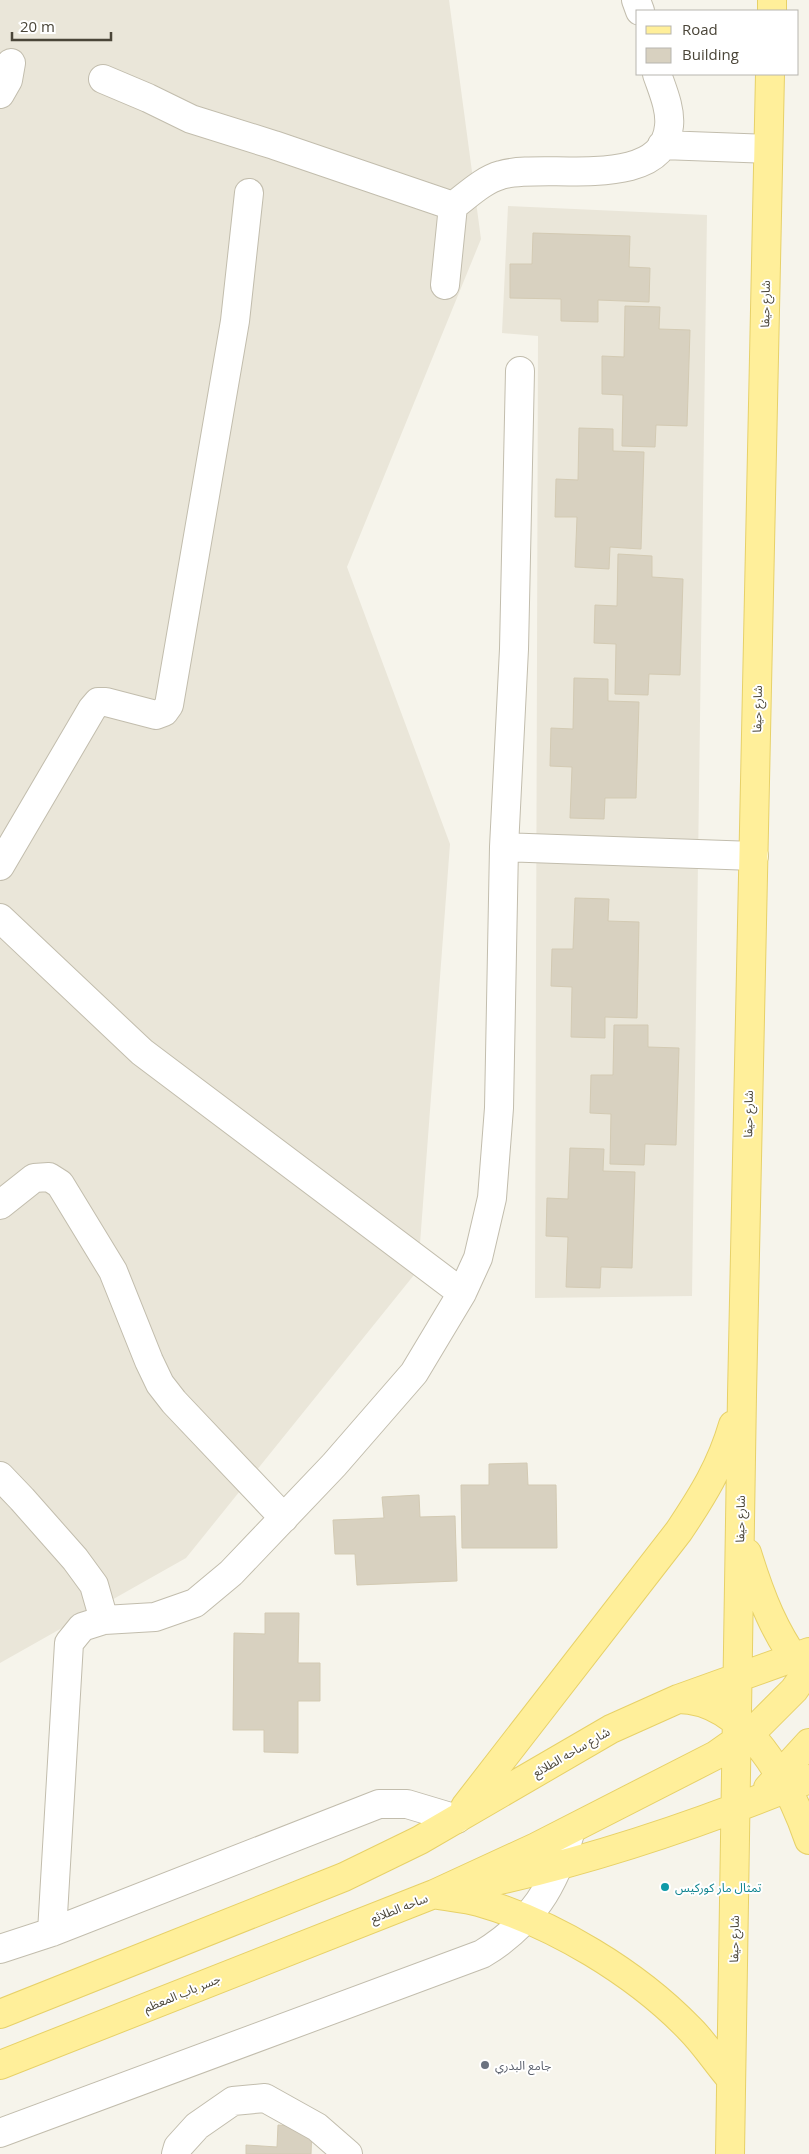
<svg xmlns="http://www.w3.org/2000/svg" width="809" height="2154" font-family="'Open Sans','Noto Sans Arabic',sans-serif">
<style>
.residential{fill:#eae6d9}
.building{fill:#d8d1c0;stroke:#d3cab3}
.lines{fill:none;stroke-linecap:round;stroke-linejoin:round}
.minor-casing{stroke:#c2bdad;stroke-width:30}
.major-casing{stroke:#e7d168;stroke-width:30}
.minor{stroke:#fff;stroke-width:28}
.major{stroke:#ffef9a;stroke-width:28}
.culture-dot{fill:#0f9aa8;stroke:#fff;stroke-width:2}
.worship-dot{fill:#6b7280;stroke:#fff;stroke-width:2}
.labels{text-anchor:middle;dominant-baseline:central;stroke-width:4;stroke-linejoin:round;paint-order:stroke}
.street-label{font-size:12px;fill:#4a4538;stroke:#fff}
.culture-label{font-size:12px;fill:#0d838f;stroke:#fff;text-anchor:start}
.worship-label{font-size:12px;fill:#5b616d;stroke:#fff;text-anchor:start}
</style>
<rect width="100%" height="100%" fill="#f6f4eb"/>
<!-- residential -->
<path class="residential" d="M 0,0 L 449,0 L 481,239 L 347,567 L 450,844 L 418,1270 L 186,1558 L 0,1663 Z
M 508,206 L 707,215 L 692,1296 L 535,1298 L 538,336 L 502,333 Z"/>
<!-- building -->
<path class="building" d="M 533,233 L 630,236 L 629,267 L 650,268 L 649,302 L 598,300 L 598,322 L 561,321 L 561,299 L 510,298 L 510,264 L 532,264 Z
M 625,306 L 660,307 L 659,329 L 690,330 L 687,426 L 656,425 L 655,447 L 622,446 L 623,395 L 602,394 L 602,356 L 624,357 Z
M 579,428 L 613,429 L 613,451 L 644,452 L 641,549 L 610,547 L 609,569 L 575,567 L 577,517 L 555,517 L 556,479 L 578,480 Z
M 618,554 L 652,556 L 652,577 L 683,579 L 680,675 L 649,674 L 648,695 L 615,694 L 616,644 L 594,643 L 595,605 L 617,606 Z
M 574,678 L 608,679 L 608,701 L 639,702 L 636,798 L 605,798 L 604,819 L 570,818 L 572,767 L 550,766 L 551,728 L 573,729 Z
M 575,898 L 609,899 L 608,921 L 639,922 L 637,1018 L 605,1017 L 605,1038 L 571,1037 L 572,987 L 551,986 L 552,949 L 573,949 Z
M 614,1025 L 648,1025 L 648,1047 L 679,1048 L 676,1145 L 645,1144 L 644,1165 L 610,1164 L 611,1114 L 590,1113 L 591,1075 L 613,1075 Z
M 570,1148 L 604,1149 L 603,1171 L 635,1172 L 632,1268 L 601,1267 L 600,1288 L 566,1287 L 568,1237 L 546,1236 L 547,1198 L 568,1199 Z
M 527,1463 L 528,1485 L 556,1485 L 557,1548 L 462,1548 L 461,1485 L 489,1485 L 489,1464 Z
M 419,1495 L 420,1517 L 455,1516 L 457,1581 L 357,1585 L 355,1554 L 335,1554 L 333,1520 L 384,1518 L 382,1497 Z
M 265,1613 L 299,1613 L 298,1663 L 320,1663 L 320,1701 L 298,1701 L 298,1753 L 264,1752 L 264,1730 L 233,1730 L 234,1633 L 265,1634 Z
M 278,2125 L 312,2127 L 311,2154 L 246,2154 L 246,2145 L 277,2147 Z"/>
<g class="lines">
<defs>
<path id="minor" d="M 636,0 L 640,11
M 103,79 L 148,98 L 191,119 L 274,145 L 453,206
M 0,94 L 8,80 L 11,63
M 662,145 L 768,149
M 445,285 L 453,206 C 468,195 483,180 501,175 C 543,162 663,193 669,126 C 671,109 662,89 657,74
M 504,847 L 754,856
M 0,866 L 92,709 L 98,702 L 106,702 L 156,715 L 164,712 L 169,705 L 235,321 L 249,193
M 0,918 L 142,1052 L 462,1293
M 0,1205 L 34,1178 L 49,1177 L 60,1184 L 113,1271 L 149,1361 L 160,1384 L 174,1402 L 284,1518
M 0,1476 L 22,1499 L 75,1559 L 94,1585 L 104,1620
M 52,1932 L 69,1643 L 82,1627 L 104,1620 L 155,1617 L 195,1603 L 231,1573 L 334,1465 L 414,1373 L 462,1293 L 478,1258 L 492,1198 L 499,1108 L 504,847 L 514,649 L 520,371
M 0,1949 L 52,1932 L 379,1804 L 407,1804 L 457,1819
M 0,2133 L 482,1954 C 532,1924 555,1885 571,1830
M 176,2154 L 178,2147 L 197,2126 L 233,2101 L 265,2098 L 317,2127 L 348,2154"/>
<path id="major" d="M 772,11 L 772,0
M 747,1553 C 761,1598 774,1632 803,1671
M 678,1699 C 746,1699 790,1785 809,1840
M 768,1788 L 809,1743
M 465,1807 L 679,1531 C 703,1495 721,1466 733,1425
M 482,1884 C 594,1860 703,1823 809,1779
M 434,1894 C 448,1897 465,1898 479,1902 C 553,1923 636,1973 690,2029 C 705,2044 717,2063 731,2079
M 0,2014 L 344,1877 L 420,1840 L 611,1729 L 678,1699 L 809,1652
M 0,2065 L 434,1894 L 536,1847 L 716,1755 L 760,1724 L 794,1690 L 809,1669
M 730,2154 L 742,1395 L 770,74"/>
</defs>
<!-- minor casing -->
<use href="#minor" class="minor-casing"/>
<!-- major casing -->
<use href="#major" class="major-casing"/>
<!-- minor -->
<use href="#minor" class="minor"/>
<!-- major -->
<use href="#major" class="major"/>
</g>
<!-- markers -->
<circle class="culture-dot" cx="665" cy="1887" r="5"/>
<circle class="worship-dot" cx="485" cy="2065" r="5"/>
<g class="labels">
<!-- street labels -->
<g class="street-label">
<text transform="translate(765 304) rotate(-89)">شارع حيفا</text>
<text transform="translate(757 709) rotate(-89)">شارع حيفا</text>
<text transform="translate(748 1114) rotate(-89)">شارع حيفا</text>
<text transform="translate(740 1519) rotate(-89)">شارع حيفا</text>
<text transform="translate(571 1752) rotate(-30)">شارع ساحه الطلائع</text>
<text transform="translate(399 1908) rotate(-21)">ساحه الطلائع</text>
<text transform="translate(734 1939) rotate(-89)">شارع حيفا</text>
<text transform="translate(182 1993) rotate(-22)">جسر باب المعظم</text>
</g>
<!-- culture labels -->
<g class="culture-label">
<text x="675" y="1887">تمثال مار كوركيس</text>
</g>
<!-- worship labels -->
<g class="worship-label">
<text x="495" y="2065">جامع البدري</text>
</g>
</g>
<!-- legend -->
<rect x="636" y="10" width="162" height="65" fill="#ffffff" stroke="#b7b5af"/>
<rect x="646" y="26" width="25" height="8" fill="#ffef9a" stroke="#b7b5af"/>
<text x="682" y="35" font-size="15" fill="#4a4538">Road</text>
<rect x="646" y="48" width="25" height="15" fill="#d8d1c0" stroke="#b7b5af"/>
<text x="682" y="60" font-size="15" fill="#4a4538">Building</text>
<!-- scale -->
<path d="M12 32v8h99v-8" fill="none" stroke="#4a4538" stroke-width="2.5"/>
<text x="20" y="32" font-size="15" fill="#4a4538" stroke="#ffffff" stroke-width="4" paint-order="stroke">20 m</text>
</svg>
